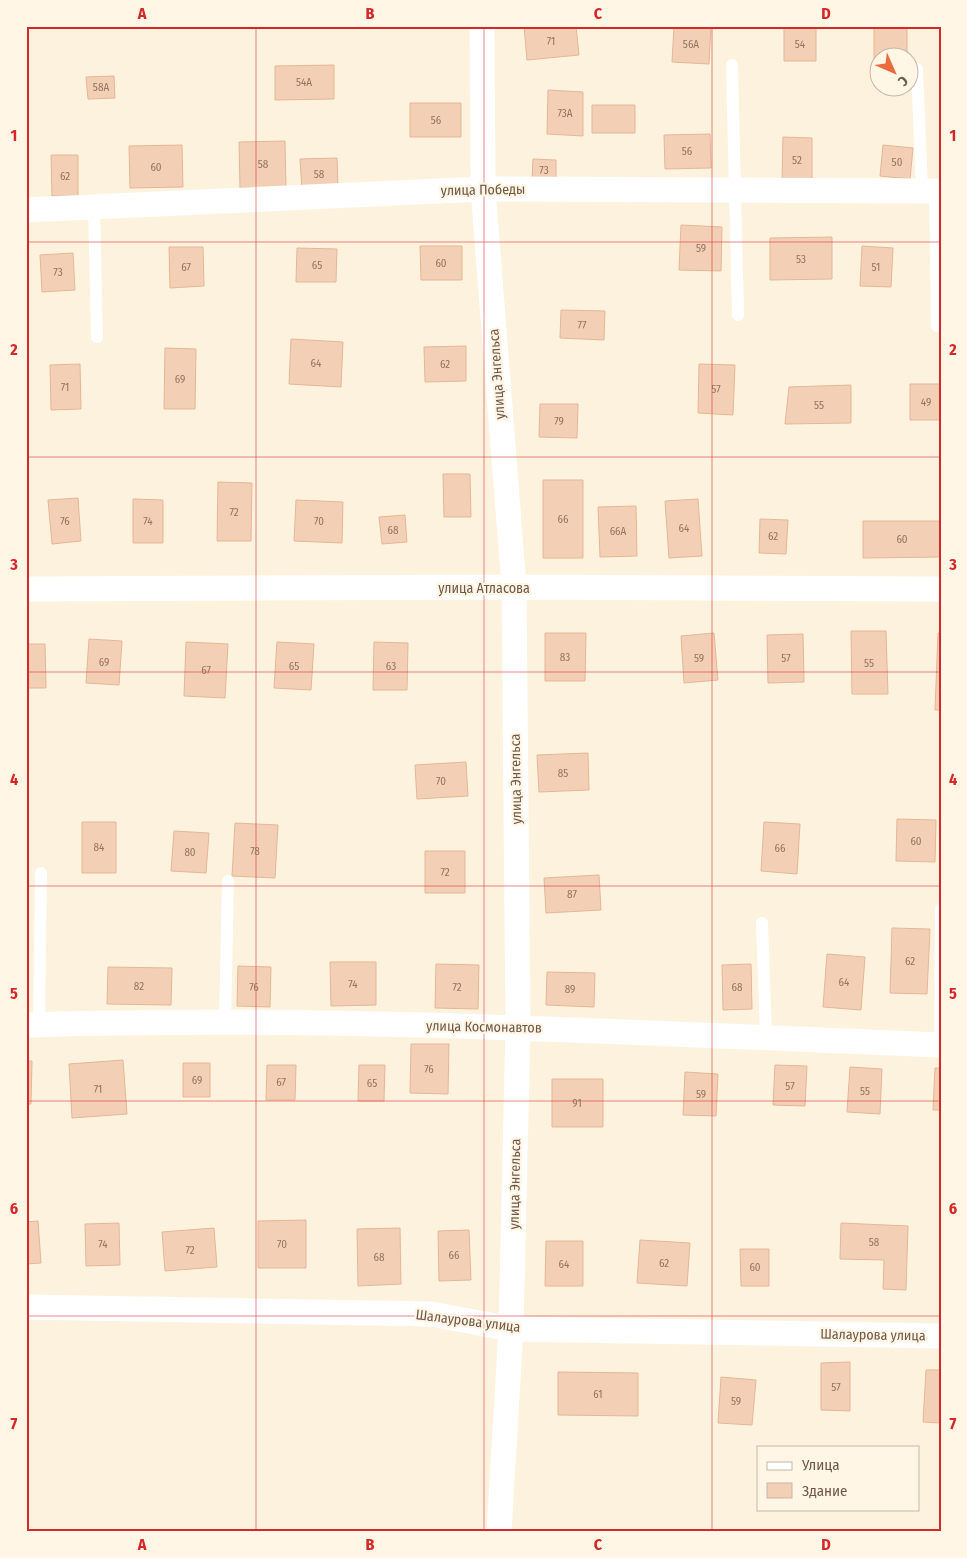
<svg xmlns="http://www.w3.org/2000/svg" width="967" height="1558" font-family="'Fira Sans Condensed',sans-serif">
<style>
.building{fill:#f3d0b5;stroke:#e6b695}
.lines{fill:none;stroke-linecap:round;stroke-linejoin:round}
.lane{stroke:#fff;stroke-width:12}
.street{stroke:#fff;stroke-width:25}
.grid{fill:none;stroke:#d62828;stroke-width:1;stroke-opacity:0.55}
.labels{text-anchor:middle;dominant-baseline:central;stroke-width:4.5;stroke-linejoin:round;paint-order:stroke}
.number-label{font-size:11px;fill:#937562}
.street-label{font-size:14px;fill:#735746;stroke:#fff6e5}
.neatline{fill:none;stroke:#d62828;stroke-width:2}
.grid-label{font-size:16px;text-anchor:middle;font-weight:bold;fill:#d62828}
</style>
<rect width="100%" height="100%" fill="#fdf2de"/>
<!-- building -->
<path class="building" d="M 524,26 L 576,26 L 579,55 L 527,60 Z
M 674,26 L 711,26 L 709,64 L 672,62 Z
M 784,26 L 816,26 L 816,61 L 784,61 Z
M 874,26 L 907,26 L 907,58 L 880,58 L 880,61 L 874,61 Z
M 334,65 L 334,99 L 275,100 L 275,66 Z
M 114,76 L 115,98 L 88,99 L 86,77 Z
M 548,90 L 583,92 L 583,136 L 547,134 Z
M 410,103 L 461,103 L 461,137 L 410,137 Z
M 592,105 L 635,105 L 635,133 L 592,133 Z
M 710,134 L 711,168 L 665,169 L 664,135 Z
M 783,137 L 812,138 L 812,183 L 782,182 Z
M 285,141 L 286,187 L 240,188 L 239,142 Z
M 182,145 L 183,187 L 130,188 L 129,146 Z
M 883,145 L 913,148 L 910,179 L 880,176 Z
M 51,155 L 78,155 L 78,196 L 52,196 Z
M 337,158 L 338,190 L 302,191 L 300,159 Z
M 533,159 L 556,160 L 556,180 L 532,180 Z
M 681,225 L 722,227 L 721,271 L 679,270 Z
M 832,237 L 832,279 L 770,280 L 770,238 Z
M 420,246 L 462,246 L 462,280 L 421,280 Z
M 862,246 L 893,248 L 891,287 L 860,286 Z
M 169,247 L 203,247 L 204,286 L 170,288 Z
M 297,248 L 337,249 L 336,282 L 296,282 Z
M 73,253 L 75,290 L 42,292 L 40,255 Z
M 561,310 L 605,311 L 604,340 L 560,338 Z
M 291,339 L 343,342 L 341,387 L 289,384 Z
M 466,346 L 466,381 L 425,382 L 424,347 Z
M 165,348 L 196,349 L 195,409 L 164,409 Z
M 80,364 L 81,409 L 51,410 L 50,365 Z
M 699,364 L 735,365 L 733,415 L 698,413 Z
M 910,384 L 941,384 L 941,420 L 910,420 Z
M 851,385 L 851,423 L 785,424 L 789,387 Z
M 540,404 L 578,404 L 577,438 L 539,437 Z
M 443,474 L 470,474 L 471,517 L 444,517 Z
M 543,480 L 583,480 L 583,558 L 543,558 Z
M 218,482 L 252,483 L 251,541 L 217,541 Z
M 78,498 L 81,541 L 52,544 L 48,500 Z
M 133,499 L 163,500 L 163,543 L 133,543 Z
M 698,499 L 702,556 L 669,558 L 665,501 Z
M 296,500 L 343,502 L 342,543 L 294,541 Z
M 636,506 L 637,556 L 600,557 L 598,507 Z
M 405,515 L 407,542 L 382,544 L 379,517 Z
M 760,519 L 788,520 L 786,554 L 759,553 Z
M 863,521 L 941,521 L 941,557 L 863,558 Z
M 851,631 L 886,631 L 888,694 L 852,694 Z
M 545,633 L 586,633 L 585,681 L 545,681 Z
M 714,633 L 718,680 L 684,683 L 681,636 Z
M 938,633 L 941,633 L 941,710 L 935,710 Z
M 803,634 L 804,682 L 768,683 L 767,635 Z
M 89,639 L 122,641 L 119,685 L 86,683 Z
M 186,642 L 228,644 L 225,698 L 184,696 Z
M 277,642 L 314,644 L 311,690 L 274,688 Z
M 374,642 L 408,643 L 407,690 L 373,690 Z
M 26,644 L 45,644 L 46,688 L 26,688 Z
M 588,753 L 589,790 L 539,792 L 537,755 Z
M 466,762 L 468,796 L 417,799 L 415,765 Z
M 897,819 L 936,820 L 935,862 L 896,861 Z
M 82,822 L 116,822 L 116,873 L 82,873 Z
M 764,822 L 800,824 L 797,874 L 761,871 Z
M 235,823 L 278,825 L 275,878 L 232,876 Z
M 174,831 L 209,833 L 206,873 L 171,871 Z
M 425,851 L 465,851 L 465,893 L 425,893 Z
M 599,875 L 601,910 L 546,913 L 544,878 Z
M 892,928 L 930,929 L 927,994 L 890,993 Z
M 827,954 L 865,957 L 861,1010 L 823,1007 Z
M 330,962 L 376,962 L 376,1005 L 331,1006 Z
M 436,964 L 479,965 L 478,1009 L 435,1008 Z
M 751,964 L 752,1009 L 723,1010 L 722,965 Z
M 238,966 L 271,967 L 270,1007 L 237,1006 Z
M 108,967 L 172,968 L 171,1005 L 107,1004 Z
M 547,972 L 595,973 L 594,1007 L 546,1005 Z
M 411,1044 L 449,1044 L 448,1094 L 410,1093 Z
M 123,1060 L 127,1114 L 72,1118 L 69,1064 Z
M 26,1061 L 32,1061 L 31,1104 L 26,1104 Z
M 183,1063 L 210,1063 L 210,1097 L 183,1097 Z
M 267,1065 L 296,1065 L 295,1100 L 266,1100 Z
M 359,1065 L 385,1065 L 384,1101 L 358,1101 Z
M 775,1065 L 807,1066 L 805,1106 L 773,1105 Z
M 850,1067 L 882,1069 L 880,1114 L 847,1112 Z
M 935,1068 L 941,1068 L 941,1110 L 933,1110 Z
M 685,1072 L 718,1074 L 716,1116 L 683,1115 Z
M 552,1079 L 603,1079 L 603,1127 L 552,1127 Z
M 306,1220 L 306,1268 L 258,1268 L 258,1221 Z
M 38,1221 L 41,1263 L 26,1264 L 26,1222 Z
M 119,1223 L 120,1265 L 86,1266 L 85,1224 Z
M 841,1223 L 908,1226 L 906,1290 L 883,1289 L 884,1260 L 840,1259 Z
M 214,1228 L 217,1267 L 165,1271 L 162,1232 Z
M 400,1228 L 401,1284 L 358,1286 L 357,1229 Z
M 469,1230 L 471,1280 L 439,1281 L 438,1231 Z
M 640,1240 L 690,1243 L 687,1286 L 637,1283 Z
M 546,1241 L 583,1241 L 583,1286 L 545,1286 Z
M 740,1249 L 769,1249 L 769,1286 L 741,1286 Z
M 850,1362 L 850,1411 L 821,1410 L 821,1363 Z
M 926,1370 L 941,1370 L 941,1423 L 923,1422 Z
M 558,1372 L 638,1373 L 638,1416 L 558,1415 Z
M 721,1377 L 756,1380 L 752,1425 L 718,1423 Z"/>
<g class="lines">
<!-- lane -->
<path class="lane" d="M 732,65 L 738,315
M 917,69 L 922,191
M 935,191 L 937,326
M 94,207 L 97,337
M 762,923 L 766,1036
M 225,1022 L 228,881
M 39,1024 L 41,873
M 940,1045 L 941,909"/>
<!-- street -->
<path class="street" d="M 482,26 L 483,189 L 514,587 L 518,1027 L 511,1329 L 499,1532
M 26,210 L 483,189 L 941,191
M 26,589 L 514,587 L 941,589
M 26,1025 C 331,1015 636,1033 941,1045
M 26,1307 L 431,1314 L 511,1329 L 941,1336"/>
</g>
<!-- grid -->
<path class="grid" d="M 256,26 L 256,1532M 484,26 L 484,1532M 712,26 L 712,1532M 26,242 L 941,242M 26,457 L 941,457M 26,672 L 941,672M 26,886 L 941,886M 26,1101 L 941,1101M 26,1316 L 941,1316"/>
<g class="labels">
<!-- number labels -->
<g class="number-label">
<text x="551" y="41">71</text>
<text x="691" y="44">56А</text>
<text x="800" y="44">54</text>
<text x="304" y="82">54А</text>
<text x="101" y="87">58А</text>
<text x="565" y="113">73А</text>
<text x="436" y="120">56</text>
<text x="687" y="151">56</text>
<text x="797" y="160">52</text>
<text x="897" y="162">50</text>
<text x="263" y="164">58</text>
<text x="156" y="167">60</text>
<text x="544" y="170">73</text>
<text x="319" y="174">58</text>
<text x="65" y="176">62</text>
<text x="701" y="248">59</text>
<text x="801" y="259">53</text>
<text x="441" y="263">60</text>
<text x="317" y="265">65</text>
<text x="186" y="267">67</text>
<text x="876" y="267">51</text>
<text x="58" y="272">73</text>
<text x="582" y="325">77</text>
<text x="316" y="363">64</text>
<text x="445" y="364">62</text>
<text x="180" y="379">69</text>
<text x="65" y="387">71</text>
<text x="716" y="389">57</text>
<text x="926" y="402">49</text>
<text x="819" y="405">55</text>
<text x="559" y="421">79</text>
<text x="234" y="512">72</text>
<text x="563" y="519">66</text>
<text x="65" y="521">76</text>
<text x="148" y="521">74</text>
<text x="319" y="521">70</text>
<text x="684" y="528">64</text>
<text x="393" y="530">68</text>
<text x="618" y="531">66А</text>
<text x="773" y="536">62</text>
<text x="902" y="539">60</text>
<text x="565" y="657">83</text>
<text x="699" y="658">59</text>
<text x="786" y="658">57</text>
<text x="104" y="662">69</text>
<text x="869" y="663">55</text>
<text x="294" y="666">65</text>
<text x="391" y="666">63</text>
<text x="206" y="670">67</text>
<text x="563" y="773">85</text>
<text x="441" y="781">70</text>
<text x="916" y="841">60</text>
<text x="99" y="847">84</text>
<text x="780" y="848">66</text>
<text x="255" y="851">78</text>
<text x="190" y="852">80</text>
<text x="445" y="872">72</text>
<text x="572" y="894">87</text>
<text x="910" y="961">62</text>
<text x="844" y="982">64</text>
<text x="353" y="984">74</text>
<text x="139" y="986">82</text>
<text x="254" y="987">76</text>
<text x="457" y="987">72</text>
<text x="737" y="987">68</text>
<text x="570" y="989">89</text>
<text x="429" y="1069">76</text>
<text x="197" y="1080">69</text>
<text x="281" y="1082">67</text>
<text x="372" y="1083">65</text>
<text x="790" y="1086">57</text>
<text x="98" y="1089">71</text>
<text x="865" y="1091">55</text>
<text x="701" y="1094">59</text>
<text x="577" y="1103">91</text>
<text x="874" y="1242">58</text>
<text x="103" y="1244">74</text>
<text x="282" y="1244">70</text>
<text x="190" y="1250">72</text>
<text x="454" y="1255">66</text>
<text x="379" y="1257">68</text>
<text x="664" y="1263">62</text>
<text x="564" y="1264">64</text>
<text x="755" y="1267">60</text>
<text x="836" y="1387">57</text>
<text x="598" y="1394">61</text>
<text x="736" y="1401">59</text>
</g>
<!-- street labels -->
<g class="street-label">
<text transform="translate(483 190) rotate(-1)">улица Победы</text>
<text transform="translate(497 374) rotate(-94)">улица Энгельса</text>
<text x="484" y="588">улица Атласова</text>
<text transform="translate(516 779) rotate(-91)">улица Энгельса</text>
<text transform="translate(484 1027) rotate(1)">улица Космонавтов</text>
<text transform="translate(515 1184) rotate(-89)">улица Энгельса</text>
<text transform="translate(468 1321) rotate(7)">Шалаурова улица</text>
<text transform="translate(873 1335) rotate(1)">Шалаурова улица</text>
</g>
</g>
<!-- border -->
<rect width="967" height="1558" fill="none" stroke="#fff6e5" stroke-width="55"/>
<!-- legend -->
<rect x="757" y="1446" width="162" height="65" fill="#fff6e5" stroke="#c7b6a5"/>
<rect x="767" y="1462" width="25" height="8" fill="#ffffff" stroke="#c7b6a5"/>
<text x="802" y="1470" font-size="15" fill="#735746">Улица</text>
<rect x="767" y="1483" width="25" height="15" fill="#f3d0b5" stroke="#c7b6a5"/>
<text x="802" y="1496" font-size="15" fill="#735746">Здание</text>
<!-- north arrow -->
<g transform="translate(894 72) rotate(135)"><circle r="24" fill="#fff6e5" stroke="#c7b6a5"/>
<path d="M0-4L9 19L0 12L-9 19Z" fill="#ec6b3e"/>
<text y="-8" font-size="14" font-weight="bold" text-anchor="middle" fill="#735746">С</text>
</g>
<rect x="28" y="28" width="912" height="1502" class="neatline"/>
<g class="grid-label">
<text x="142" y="19">A</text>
<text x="370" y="19">B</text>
<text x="598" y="19">C</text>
<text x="826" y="19">D</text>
<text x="14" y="141">1</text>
<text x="953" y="141">1</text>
<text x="14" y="355">2</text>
<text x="953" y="355">2</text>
<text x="14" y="570">3</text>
<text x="953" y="570">3</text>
<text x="14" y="785">4</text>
<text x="953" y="785">4</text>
<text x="14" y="999">5</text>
<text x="953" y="999">5</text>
<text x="14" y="1214">6</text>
<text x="953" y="1214">6</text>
<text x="14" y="1429">7</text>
<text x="953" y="1429">7</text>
<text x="142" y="1550">A</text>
<text x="370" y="1550">B</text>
<text x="598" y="1550">C</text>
<text x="826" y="1550">D</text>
</g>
</svg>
